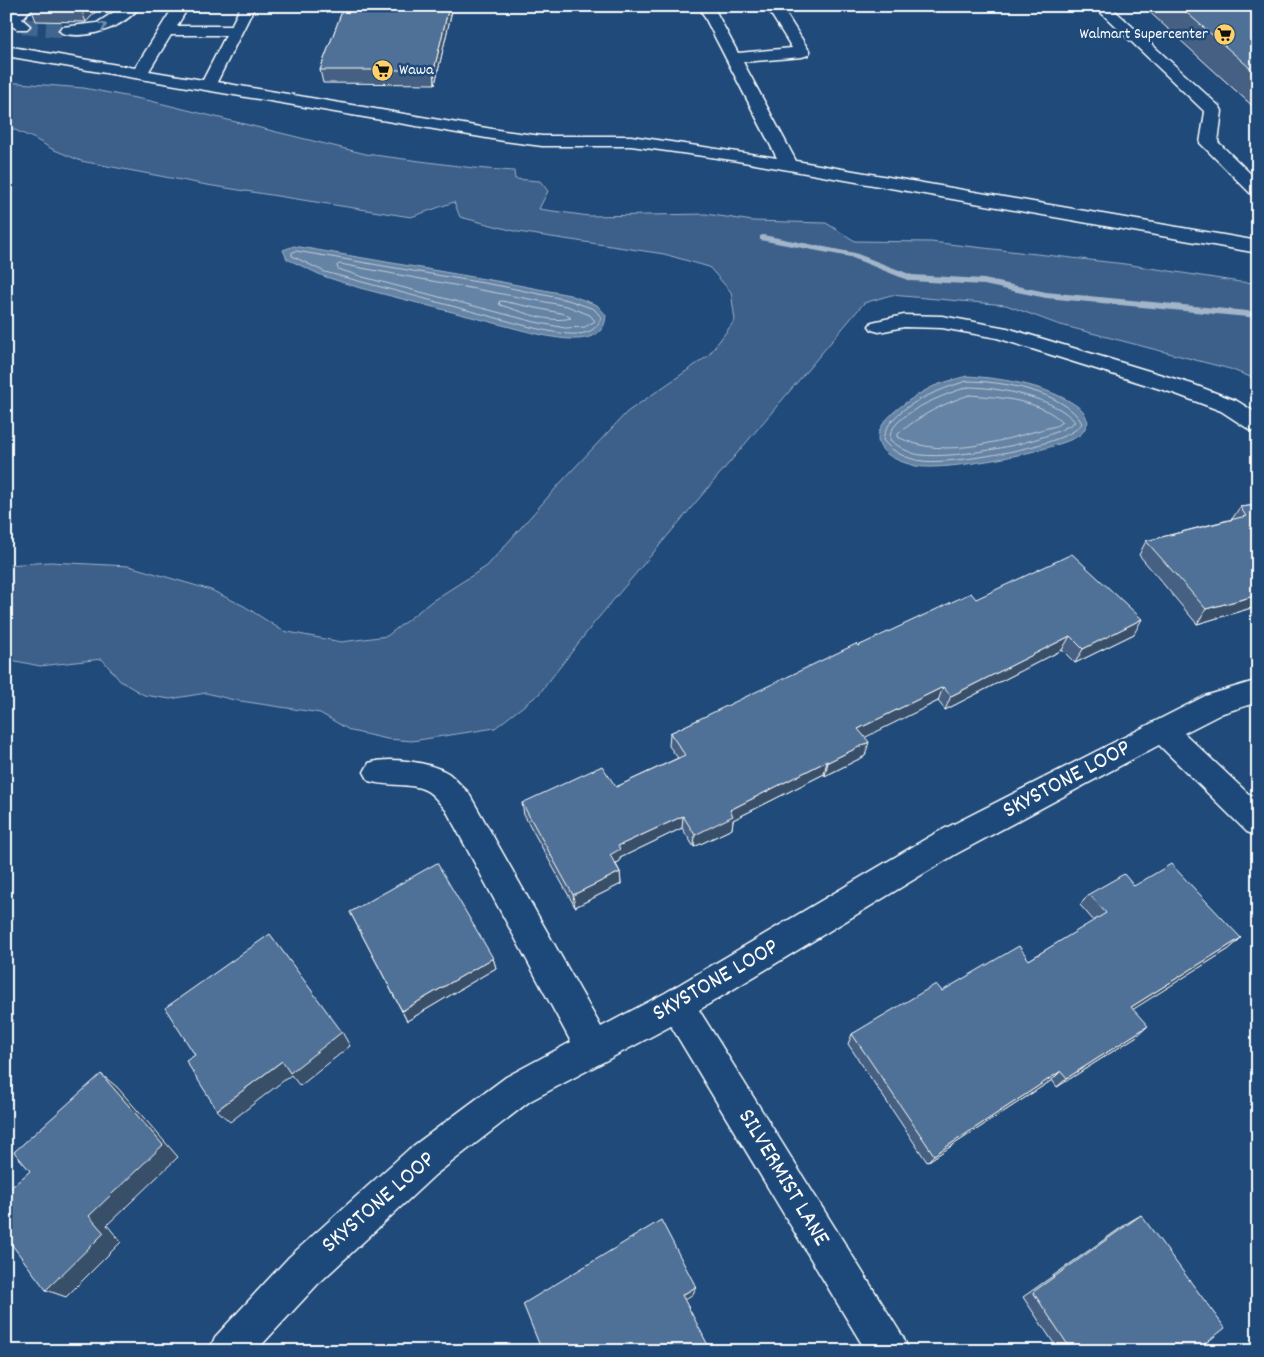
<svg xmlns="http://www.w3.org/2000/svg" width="1264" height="1357" font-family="Dekko,sans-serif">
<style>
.green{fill:#3c618b;stroke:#9eb0c5}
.water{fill:#6583a4;stroke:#a3b5c8}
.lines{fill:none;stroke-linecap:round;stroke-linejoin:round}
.shore{stroke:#c1cddb;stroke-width:1}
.stream{fill:#a3b5c8;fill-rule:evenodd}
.minor-tunnel{stroke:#41658e;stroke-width:16;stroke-dasharray:16 8;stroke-linecap:butt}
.minor-casing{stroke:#fff;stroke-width:3}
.minor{fill:#1f4a7a;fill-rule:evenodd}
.wall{fill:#456182;stroke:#fff}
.shaded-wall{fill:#384f6a;stroke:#fff}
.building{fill:#507197;stroke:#fff}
.oneway{stroke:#7992af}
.labels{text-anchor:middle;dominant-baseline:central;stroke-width:5;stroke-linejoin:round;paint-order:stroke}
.far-poi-label{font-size:16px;fill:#fff;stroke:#1f4a7a;text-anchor:end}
.near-street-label{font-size:24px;fill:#fff;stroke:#1f4a7a}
</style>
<rect width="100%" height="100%" fill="#1f4a7a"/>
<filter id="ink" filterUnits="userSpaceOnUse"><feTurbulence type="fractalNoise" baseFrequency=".02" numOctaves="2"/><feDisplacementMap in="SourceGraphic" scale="10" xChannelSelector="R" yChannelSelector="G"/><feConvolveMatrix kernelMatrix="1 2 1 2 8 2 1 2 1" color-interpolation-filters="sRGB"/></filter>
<g filter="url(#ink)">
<!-- green -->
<path class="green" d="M 6,82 L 84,88 L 151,101 L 366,154 L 474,168 L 514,171 L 515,179 L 540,181 L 548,191 L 539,209 L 589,216 L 706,214 L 753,221 L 826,223 L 855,241 L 931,242 L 1125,264 L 1240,282 L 1258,283 L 1258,380 L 1230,369 L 1057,324 L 1006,305 L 891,295 L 864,303 L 594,623 L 539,694 L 495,728 L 412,741 L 387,739 L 351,731 L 320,713 L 234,700 L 206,693 L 170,699 L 144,695 L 120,681 L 102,659 L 40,666 L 6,659 L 6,565 L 50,562 L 129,566 L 211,590 L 244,606 L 283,631 L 341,642 L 387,636 L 432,601 L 487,566 L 563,480 L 627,412 L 708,356 L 735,320 L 731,292 L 709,267 L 664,254 L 518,232 L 460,217 L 454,202 L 411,217 L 207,185 L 81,161 L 52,149 L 35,139 L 6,126 Z"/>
<!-- water -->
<path class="water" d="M 294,246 L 502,282 L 570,295 L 597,305 L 606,315 C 605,350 556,338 533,333 L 360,288 L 323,276 L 287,259 L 283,250 Z
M 967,376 C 1002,378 1052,386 1081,409 C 1085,412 1086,418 1088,422 C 1086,426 1084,432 1080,435 C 1056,451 944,472 916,466 C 840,447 895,405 934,386 C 944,382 956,379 967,376 Z"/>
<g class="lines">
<!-- shore -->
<path class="shore" d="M 296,251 L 501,286 L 568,300 L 594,309 L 601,317 C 595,344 554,332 534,328 L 325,272 L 292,256 L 292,253 Z
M 340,264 L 567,306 L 590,315 L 595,321 L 585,327 L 565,328 L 535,322 L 363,277 L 338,269 L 337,266 Z
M 502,301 L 565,314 L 571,318 C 549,324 521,311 500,305 L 499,302 Z
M 967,381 C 1000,381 1064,391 1082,423 C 1071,446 948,465 922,461 C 907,459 892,452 883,440 C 887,408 940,389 967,381 Z
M 968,387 C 997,387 1057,398 1075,422 C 1046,443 957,459 921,455 C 910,454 899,447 890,440 C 887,415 948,393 968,387 Z
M 969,395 C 998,397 1041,400 1062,422 L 1056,426 C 1006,438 947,462 898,437 L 898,434 C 919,416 942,404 969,395 Z"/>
<!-- stream -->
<path class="stream" d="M 763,235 L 855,253 L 912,275 L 984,279 L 1046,292 L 1258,312 L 1258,318 L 1046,298 L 984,285 L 910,281 L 850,257 L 760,240 L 760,236 Z"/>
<!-- minor-tunnel -->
<path class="minor-tunnel" d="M 22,26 L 67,30"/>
<defs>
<path id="minor" d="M 18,6 L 34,6 L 22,19 L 30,26 L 27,29 L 17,29 L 7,23 L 8,18 Z
M 123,6 L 140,6 C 124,28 87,40 62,33 L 59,30 L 62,27 L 97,23 Z
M 174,6 L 189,6 L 177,26 L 231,26 L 241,6 L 255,6 L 217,82 L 504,131 L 542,136 L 631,136 L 777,158 L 699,6 L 713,6 L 738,53 L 792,48 L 766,6 L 781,6 L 810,52 L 808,55 L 802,57 L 743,62 L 796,161 L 1258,241 L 1258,253 L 732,160 L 631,146 L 542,146 L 504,141 L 6,56 L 6,46 L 135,68 ZM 171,35 L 226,35 L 203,80 L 149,71 Z
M 1094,6 L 1110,6 L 1220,107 L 1222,111 L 1218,142 L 1258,181 L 1258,196 L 1252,195 L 1200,143 L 1205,112 Z
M 904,315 L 942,316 L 1007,328 L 1192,384 L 1237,401 L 1258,414 L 1258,432 L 1250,430 L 1221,411 L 1176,394 L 997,338 L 942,328 L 904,327 L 879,332 L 872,330 L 869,326 L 872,322 Z
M 1258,680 L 1258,702 L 1223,713 L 1184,733 L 1258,803 L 1258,836 L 1247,832 L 1159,745 L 956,854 L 699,1010 L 903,1337 L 909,1351 L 866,1351 L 671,1026 L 530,1101 L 435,1175 L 317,1285 L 256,1351 L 209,1351 L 215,1337 L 289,1257 L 409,1149 L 506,1077 L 571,1042 L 446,810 C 440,804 434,795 427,791 C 412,782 386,787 369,781 L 364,772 L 369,763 C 388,756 430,762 448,773 C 455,778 461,786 468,792 L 601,1027 L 665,993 L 934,834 L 1205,696 Z"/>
</defs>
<!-- minor casing -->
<use href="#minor" class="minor-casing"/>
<!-- minor -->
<use href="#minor" class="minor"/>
</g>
<!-- wall -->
<path class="wall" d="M 33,6 L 101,6 L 86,22 L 36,21 L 31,8 Z
M 344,6 L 453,6 L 435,84 L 323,83 L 320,70 Z
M 1137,6 L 1258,6 L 1258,111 L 1144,7 L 1139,7 Z
M 1258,505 L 1258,606 L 1197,624 L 1139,555 L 1146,541 L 1232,519 L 1240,507 Z
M 976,599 L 1134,634 L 1075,663 L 1062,650 L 945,710 L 938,701 L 865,737 L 865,756 L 825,776 L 824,774 L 733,820 L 732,829 L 694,847 L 682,828 L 620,858 L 620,861 L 616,864 L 620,872 L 621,884 L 575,907 L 524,815 L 522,803 L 616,787 L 678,758 L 669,746 L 670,733 L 858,646 Z
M 1134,886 L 1241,938 L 1229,949 L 1133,1009 L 1137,1036 L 1057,1087 L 1052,1080 L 927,1162 L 848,1044 L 852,1034 L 942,991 L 1029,960 L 1094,921 L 1080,905 L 1089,894 Z
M 350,912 L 493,958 L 496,968 L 407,1021 Z
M 1141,1215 L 1196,1351 L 1059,1351 L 1023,1297 L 1129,1222 Z"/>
<!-- shaded-wall -->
<path class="shaded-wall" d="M 83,6 L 101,6 L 86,22 L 81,9 Z
M 449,6 L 453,6 L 435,84 L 434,70 Z
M 1258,595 L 1258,606 L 1197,624 L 1206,609 Z
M 1142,619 L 1134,634 L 1075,663 L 1083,649 Z
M 1070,636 L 1062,650 L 945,710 L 951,696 Z
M 943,687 L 938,701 L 854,743 L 858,729 Z
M 869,742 L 865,756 L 825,776 L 828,762 Z
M 827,761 L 824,774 L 733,820 L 732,829 L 694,847 L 695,835 L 730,810 Z
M 683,816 L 682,828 L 620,858 L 620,861 L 611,867 L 610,855 L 618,846 Z
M 620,872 L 621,884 L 575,907 L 573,895 Z
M 1241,938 L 1229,949 L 1121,1017 L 1131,1007 Z
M 493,958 L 496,968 L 407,1021 L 402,1011 Z
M 1148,1026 L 1137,1036 L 1057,1087 L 1067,1078 Z
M 342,1032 L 350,1046 L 300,1086 L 291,1075 L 230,1122 L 217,1110 L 282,1061 Z
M 1061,1071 L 1052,1080 L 927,1162 L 934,1155 Z
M 101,1074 L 117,1087 L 178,1157 L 107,1225 L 121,1242 L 66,1297 L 46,1290 L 89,1216 Z
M 696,1287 L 693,1294 L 681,1302 L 682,1295 Z
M 6,1341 L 13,1351 L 6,1351 Z"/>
<!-- building -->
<path class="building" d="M 33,6 L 83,6 L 81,9 L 31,8 Z
M 344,6 L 449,6 L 434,70 L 320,70 Z
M 1179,6 L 1258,6 L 1258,75 Z
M 1258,505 L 1258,595 L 1206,609 L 1146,541 L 1246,516 L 1240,507 Z
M 1072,554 L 1142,619 L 1083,649 L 1070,636 L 951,696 L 943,687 L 858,729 L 869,742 L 828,762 L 827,761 L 730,810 L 733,816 L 695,835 L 683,816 L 618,846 L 620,849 L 610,855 L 620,872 L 573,895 L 522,803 L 602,766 L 616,787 L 685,755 L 670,733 L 856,644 L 858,646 L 971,593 L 976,599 Z
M 437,863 L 493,958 L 402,1011 L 350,912 Z
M 1171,864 L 1241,938 L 1131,1007 L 1148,1026 L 1067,1078 L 1061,1071 L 934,1155 L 852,1034 L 936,984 L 942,991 L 1019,946 L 1029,960 L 1106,913 L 1089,894 L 1124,874 L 1134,886 Z
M 270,934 L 342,1032 L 290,1073 L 282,1061 L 217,1110 L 186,1061 L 195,1055 L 165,1008 Z
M 101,1074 L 163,1145 L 89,1216 L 104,1233 L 46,1290 L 6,1237 L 6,1192 L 30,1171 L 14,1152 Z
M 1141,1215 L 1225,1328 L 1196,1351 L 1072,1351 L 1033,1292 Z
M 661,1220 L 696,1287 L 682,1295 L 711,1351 L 542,1351 L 523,1304 Z"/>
<!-- one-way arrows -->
<defs><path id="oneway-chevron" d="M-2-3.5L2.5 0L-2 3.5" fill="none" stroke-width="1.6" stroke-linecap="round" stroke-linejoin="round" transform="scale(1.25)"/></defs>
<use class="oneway" href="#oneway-chevron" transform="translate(103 26) rotate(-22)"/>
</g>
<!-- icons -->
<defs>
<symbol id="supermarket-disc" viewBox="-11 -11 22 22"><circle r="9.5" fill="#ffd166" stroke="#1f4a7a"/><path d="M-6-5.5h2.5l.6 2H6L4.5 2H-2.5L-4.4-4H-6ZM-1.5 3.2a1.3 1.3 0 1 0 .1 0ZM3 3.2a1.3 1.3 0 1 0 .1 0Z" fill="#111"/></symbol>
</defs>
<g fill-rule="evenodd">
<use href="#supermarket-disc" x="1212" y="22" width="25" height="25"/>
<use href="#supermarket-disc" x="370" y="58" width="25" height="25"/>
</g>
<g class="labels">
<!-- far-poi labels -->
<g class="far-poi-label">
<text x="1208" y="34">Walmart Supercenter</text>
<text x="399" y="70" text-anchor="start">Wawa</text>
</g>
<!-- near-street labels -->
<g class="near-street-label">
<text transform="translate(1067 780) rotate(-28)">SKYSTONE LOOP</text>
<text transform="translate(716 981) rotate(-30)">SKYSTONE LOOP</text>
<text transform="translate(783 1178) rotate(59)">SILVERMIST LANE</text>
<text transform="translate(379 1203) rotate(-41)">SKYSTONE LOOP</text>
</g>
</g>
<!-- margin -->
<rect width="1264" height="1357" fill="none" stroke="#1f4a7a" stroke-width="25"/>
<rect x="12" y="12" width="1239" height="1332" fill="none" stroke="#fff" stroke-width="2" filter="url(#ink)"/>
</svg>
